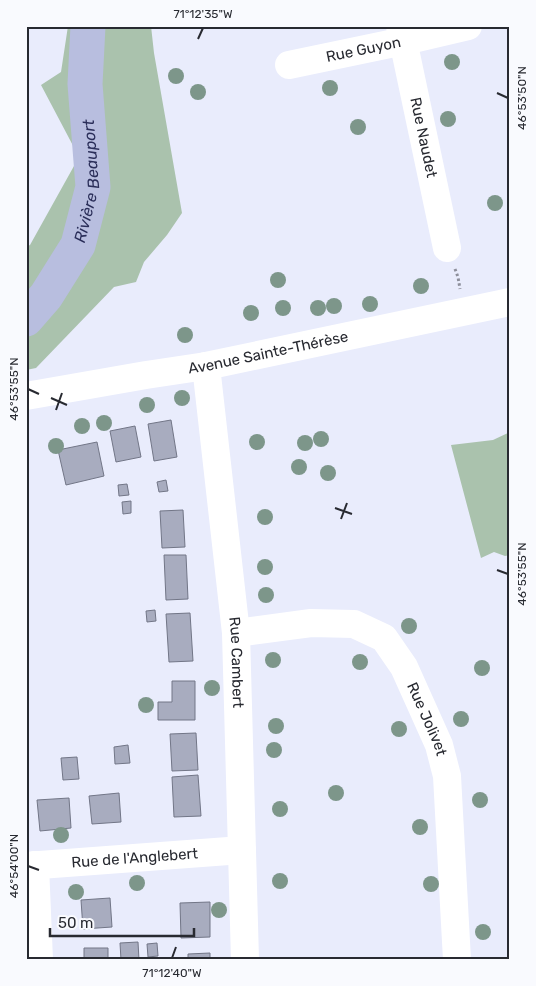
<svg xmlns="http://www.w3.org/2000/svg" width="536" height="986" font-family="Rubik,sans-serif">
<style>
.green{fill:#aac2ad}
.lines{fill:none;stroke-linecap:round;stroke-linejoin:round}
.river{stroke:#b8bedf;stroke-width:35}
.building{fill:#a8acbf;stroke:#727687}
.path{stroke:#8d8f9b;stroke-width:3;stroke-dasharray:2.5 2.5;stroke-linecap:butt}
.minor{stroke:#fff;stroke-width:28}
.tree{fill:#7d968a}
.ticks{fill:none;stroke:#282a31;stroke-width:2}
.labels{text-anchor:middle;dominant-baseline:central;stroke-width:5;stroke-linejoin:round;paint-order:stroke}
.street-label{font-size:15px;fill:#282a31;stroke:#f9fafe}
.water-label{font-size:16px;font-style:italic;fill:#2a2e59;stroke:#f9fafe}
.neatline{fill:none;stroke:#282a31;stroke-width:2}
.ticks-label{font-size:12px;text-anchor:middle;fill:#282a31}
</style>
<rect width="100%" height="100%" fill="#e9ecfc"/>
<!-- green -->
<path class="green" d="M 68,26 L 151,26 L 154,53 L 182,213 L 167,235 L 144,262 L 136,282 L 114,287 L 36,368 L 26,370 L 26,247 L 30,245 L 79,157 L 41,85 L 61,72 Z
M 510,432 L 510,555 L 505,556 L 494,552 L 481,558 L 451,445 L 493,440 Z"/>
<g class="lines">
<!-- river -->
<path class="river" id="s1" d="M 26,319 L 46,296 L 78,245 L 93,187 L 85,84 L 88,26"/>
</g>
<!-- building -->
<path class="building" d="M 171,420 L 177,457 L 154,461 L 148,424 Z
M 135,426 L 141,457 L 116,462 L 110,431 Z
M 97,442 L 104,476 L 66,485 L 58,450 Z
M 166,480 L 168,491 L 159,492 L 157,482 Z
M 127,484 L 129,495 L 119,496 L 118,485 Z
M 131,501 L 131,513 L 123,514 L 122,502 Z
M 183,510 L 185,547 L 162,548 L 160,511 Z
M 164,555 L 186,555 L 188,599 L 166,600 Z
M 155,610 L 156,621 L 147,622 L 146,611 Z
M 190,613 L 193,661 L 169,662 L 166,614 Z
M 172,681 L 195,681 L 195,720 L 158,720 L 158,702 L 172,702 Z
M 196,733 L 198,770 L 172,771 L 170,734 Z
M 128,745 L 130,763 L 115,764 L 114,747 Z
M 77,757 L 79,779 L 63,780 L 61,758 Z
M 198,775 L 201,816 L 174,817 L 172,777 Z
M 119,793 L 121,822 L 92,824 L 89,796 Z
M 69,798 L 71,828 L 40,831 L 37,800 Z
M 110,898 L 112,927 L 83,929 L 81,900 Z
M 210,902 L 210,937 L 181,938 L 180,903 Z
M 138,942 L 139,960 L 121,960 L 120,943 Z
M 157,943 L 158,956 L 148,957 L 147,944 Z
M 84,948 L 108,948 L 108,960 L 84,960 Z
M 210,953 L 210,960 L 188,960 L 188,954 Z"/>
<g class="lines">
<!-- path -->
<path class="path" d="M 455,269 L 458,277 L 460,289"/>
<!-- minor -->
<g class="minor">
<path id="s2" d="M 400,26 L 447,248"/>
<path id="s3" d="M 289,65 L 404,41 L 468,26"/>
<path id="s4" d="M 206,366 L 236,633 L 245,960"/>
<path id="s5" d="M 26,396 L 146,375 L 206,366 L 510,302"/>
<path id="s6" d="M 236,633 L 311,623 L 354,624 L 384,638 L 404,667 L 439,745 L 447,776 L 457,960"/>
<path d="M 35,865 L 39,960"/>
<path id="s7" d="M 26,866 L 242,850"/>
</g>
</g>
<!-- trees -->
<g class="tree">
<circle cx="452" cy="62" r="8"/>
<circle cx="176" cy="76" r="8"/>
<circle cx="330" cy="88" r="8"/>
<circle cx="198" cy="92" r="8"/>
<circle cx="448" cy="119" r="8"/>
<circle cx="358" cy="127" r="8"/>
<circle cx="495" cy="203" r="8"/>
<circle cx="278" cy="280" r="8"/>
<circle cx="421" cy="286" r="8"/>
<circle cx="370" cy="304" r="8"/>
<circle cx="334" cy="306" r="8"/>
<circle cx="283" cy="308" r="8"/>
<circle cx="318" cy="308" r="8"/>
<circle cx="251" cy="313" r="8"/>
<circle cx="185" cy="335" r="8"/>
<circle cx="182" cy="398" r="8"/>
<circle cx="147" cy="405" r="8"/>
<circle cx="104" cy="423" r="8"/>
<circle cx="82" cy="426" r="8"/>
<circle cx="321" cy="439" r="8"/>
<circle cx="257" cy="442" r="8"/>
<circle cx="305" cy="443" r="8"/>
<circle cx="56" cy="446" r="8"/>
<circle cx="299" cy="467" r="8"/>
<circle cx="328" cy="473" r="8"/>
<circle cx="265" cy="517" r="8"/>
<circle cx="265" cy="567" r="8"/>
<circle cx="266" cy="595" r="8"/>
<circle cx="409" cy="626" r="8"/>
<circle cx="273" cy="660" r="8"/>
<circle cx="360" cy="662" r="8"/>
<circle cx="482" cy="668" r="8"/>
<circle cx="212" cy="688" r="8"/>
<circle cx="146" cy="705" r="8"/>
<circle cx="461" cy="719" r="8"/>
<circle cx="276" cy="726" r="8"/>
<circle cx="399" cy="729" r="8"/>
<circle cx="274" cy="750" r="8"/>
<circle cx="336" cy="793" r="8"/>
<circle cx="480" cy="800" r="8"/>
<circle cx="280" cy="809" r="8"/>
<circle cx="420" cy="827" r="8"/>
<circle cx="61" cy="835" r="8"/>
<circle cx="280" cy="881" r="8"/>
<circle cx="137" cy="883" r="8"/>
<circle cx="431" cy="884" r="8"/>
<circle cx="76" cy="892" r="8"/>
<circle cx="219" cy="910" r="8"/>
<circle cx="483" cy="932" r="8"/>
</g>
<!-- ticks -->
<path class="ticks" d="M 198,39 L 203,28M 497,93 L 508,98M 28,389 L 39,394M 51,398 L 67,405M 56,410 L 62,393M 335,508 L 352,514M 341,519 L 347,503M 497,570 L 508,574M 28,866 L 39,870M 172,958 L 176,947"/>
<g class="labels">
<!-- street labels -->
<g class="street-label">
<text stroke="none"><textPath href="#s3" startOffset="76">Rue Guyon</textPath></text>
<text stroke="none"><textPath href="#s2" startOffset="114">Rue Naudet</textPath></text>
<text stroke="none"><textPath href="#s5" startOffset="246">Avenue Sainte-Thérèse</textPath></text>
<text stroke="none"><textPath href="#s4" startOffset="298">Rue Cambert</textPath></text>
<text stroke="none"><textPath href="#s6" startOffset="244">Rue Jolivet</textPath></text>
<text stroke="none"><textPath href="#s7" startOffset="109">Rue de l'Anglebert</textPath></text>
</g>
<!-- water labels -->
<g class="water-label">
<text stroke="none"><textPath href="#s1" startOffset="156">Rivière Beauport</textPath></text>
</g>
</g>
<!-- border -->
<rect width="536" height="986" fill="none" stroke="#f9fafe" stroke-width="55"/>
<!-- scale -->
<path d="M50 928v8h144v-8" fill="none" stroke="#282a31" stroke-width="2.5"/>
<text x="58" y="928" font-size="15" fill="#282a31" stroke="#f9fafe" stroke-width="4" paint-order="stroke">50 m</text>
<rect x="28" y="28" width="480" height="930" class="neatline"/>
<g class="ticks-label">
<text x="203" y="18">71°12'35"W</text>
<text transform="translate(522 98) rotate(-90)" y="4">46°53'50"N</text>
<text transform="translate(14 389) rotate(-90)" y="4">46°53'55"N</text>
<text transform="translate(522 574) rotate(-90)" y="4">46°53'55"N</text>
<text transform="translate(14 866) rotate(-90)" y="4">46°54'00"N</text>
<text x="172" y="977">71°12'40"W</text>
</g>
</svg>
